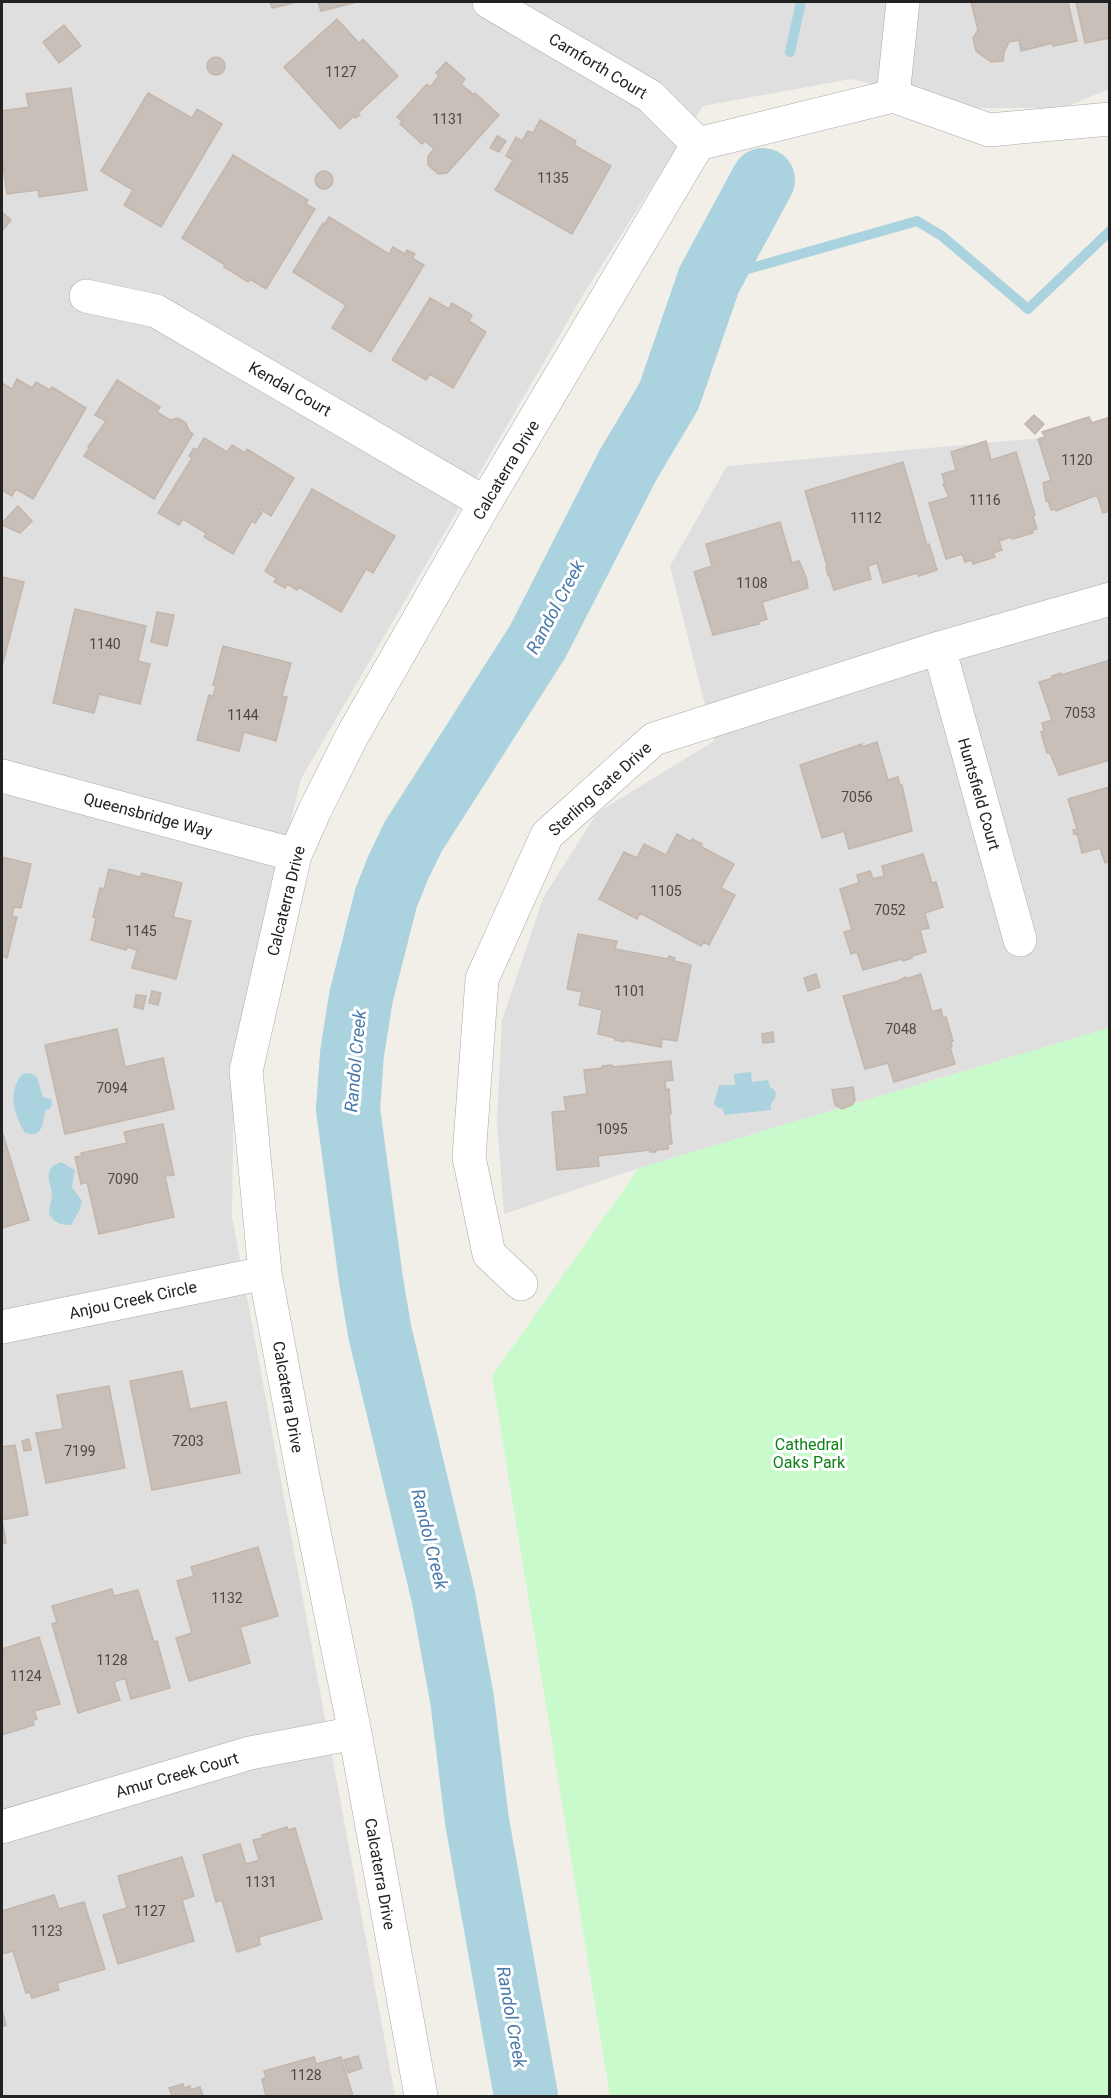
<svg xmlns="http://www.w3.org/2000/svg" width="1111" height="2098" font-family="Roboto,sans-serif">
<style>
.residential{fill:#e0dfdf}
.park{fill:#c8facc}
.water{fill:#aad3df}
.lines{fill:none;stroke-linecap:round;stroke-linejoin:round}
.stream{stroke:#aad3df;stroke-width:10}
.river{stroke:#aad3df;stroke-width:64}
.building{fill:#c7bfb8;stroke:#c4b6ab;stroke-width:1.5}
.street-casing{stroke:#a9a9a9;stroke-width:34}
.street{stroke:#fff;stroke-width:33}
.labels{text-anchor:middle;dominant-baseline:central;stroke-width:6;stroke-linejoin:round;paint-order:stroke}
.number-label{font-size:14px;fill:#4b4948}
.street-label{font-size:16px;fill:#222;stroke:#fff}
.park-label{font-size:16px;fill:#0c8416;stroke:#fff}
.water-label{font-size:18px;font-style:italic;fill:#4a7aab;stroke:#fff}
</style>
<rect width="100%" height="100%" fill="#f2efe9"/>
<!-- residential -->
<path class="residential" d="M 2,2 L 1109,2 L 1109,89 L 1063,108 L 965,108 L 851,79 L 703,106 L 583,295 L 301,779 L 234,1055 L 232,1216 L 395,2096 L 2,2096 Z
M 1109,432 L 1109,1028 L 639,1168 L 504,1214 L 497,1121 L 502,1020 L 543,898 L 597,813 L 714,741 L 670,566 L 727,466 Z"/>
<!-- park -->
<path class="park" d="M 1109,1028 L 1109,2096 L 610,2096 L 492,1376 L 639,1168 Z"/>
<!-- water -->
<path class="water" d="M 751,1072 L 752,1082 L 768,1080 L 770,1087 C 778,1091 777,1097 771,1104 L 771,1110 L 724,1115 L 723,1109 L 717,1107 L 714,1103 L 719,1085 L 735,1085 L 734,1074 Z
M 30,1073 L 37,1077 L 43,1097 L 51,1099 L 52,1104 L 50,1109 L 46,1110 C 41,1123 45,1138 25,1133 C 14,1114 7,1093 22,1074 Z
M 61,1162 L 75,1170 L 72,1187 L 82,1201 L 80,1209 L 71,1225 C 60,1225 55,1223 49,1214 C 49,1207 52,1200 52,1194 C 50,1179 42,1169 61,1162 Z"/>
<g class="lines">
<!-- stream -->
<path class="stream" d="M 790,52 L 801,2
M 709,280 L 917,221 L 942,236 L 1028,309 L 1110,231"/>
<!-- river -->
<path class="river" d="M 526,2096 L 477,1821 L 462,1699 L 443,1595 L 380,1333 L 371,1280 L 348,1109 L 352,1054 L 361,997 L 386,898 L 398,868 L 413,837 L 538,641 L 628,465 L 669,396 L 709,280 L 763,180"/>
</g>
<!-- building -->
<path class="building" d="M 270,2 L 298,2 L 272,8 Z
M 318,2 L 357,2 L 321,11 Z
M 971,2 L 1068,2 L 1077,41 L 1053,46 L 1053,43 L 1021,51 L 1019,40 L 1009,42 L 1004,52 L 1003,61 L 991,62 L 976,51 L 973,38 L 978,30 Z
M 1076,2 L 1110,2 L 1110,38 L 1085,43 Z
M 337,19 L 359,43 L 363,39 L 398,76 L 358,113 L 360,115 L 355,118 L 354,116 L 340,129 L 284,67 Z
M 64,25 L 81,46 L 59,63 L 43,42 Z
M207 66a9 9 0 1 1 18 0a9 9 0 1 1-18 0Z
M 446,62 L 465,79 L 461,84 L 474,95 L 475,93 L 499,115 L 447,173 L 438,174 L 428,165 L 428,156 L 434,149 L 425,141 L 422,144 L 400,124 L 402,121 L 397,117 L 427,84 L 430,87 L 439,76 L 436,73 Z
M 71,88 L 87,190 L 39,197 L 38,190 L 7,194 L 2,158 L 2,111 L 29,107 L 26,94 Z
M 148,93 L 192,118 L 197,109 L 222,124 L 161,227 L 124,205 L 133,190 L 101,171 Z
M 540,120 L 576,141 L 574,145 L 611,166 L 572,234 L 495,190 L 513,160 L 506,156 L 516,137 L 522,141 L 528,131 L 533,133 Z
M 497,136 L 506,141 L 499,152 L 490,148 Z
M 233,155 L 308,200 L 306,204 L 315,209 L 266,289 L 250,279 L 248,282 L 224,267 L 225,265 L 182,238 Z
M315 180a9 9 0 1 1 18 0a9 9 0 1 1-18 0Z
M 2,212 L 11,220 L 2,231 Z
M 329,217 L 389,254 L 393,247 L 405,254 L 407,250 L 415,254 L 412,258 L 424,265 L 371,352 L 332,328 L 346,305 L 293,272 L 323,223 L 324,225 Z
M 430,298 L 449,309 L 452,303 L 472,315 L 469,321 L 486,332 L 453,388 L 430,374 L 426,380 L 392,360 Z
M 17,379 L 32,388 L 36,382 L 50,390 L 52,387 L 86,408 L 33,499 L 16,489 L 12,496 L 2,490 L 2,383 L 12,389 Z
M 117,380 L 160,407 L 157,412 L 170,420 L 178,418 L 186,423 L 189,431 L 193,434 L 154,499 L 84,456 L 89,448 L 88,447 L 106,421 L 95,415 Z
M 1034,415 L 1044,424 L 1035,434 L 1025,424 Z
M 1089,417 L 1092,423 L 1110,417 L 1110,511 L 1103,513 L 1097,495 L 1056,511 L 1055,509 L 1051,510 L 1048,501 L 1046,501 L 1043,483 L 1051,480 L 1038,439 L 1045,437 L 1042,432 Z
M 204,438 L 227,452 L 232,445 L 245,453 L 247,449 L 294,478 L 271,516 L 260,509 L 259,511 L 262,513 L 255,523 L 252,521 L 233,554 L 204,537 L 206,533 L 183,519 L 179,525 L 158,513 L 192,458 L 189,456 L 194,448 L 197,450 Z
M 986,441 L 991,460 L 1016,452 L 1035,515 L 1033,516 L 1037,529 L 1032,530 L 1033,533 L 1012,539 L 1011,537 L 999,541 L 1002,550 L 993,553 L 995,557 L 973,564 L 972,560 L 965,562 L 962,554 L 946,559 L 929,503 L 949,497 L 943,484 L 945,484 L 942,474 L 956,470 L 951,452 Z
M 903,462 L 927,545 L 929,544 L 937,570 L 919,576 L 917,573 L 883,583 L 877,563 L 868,566 L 871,579 L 834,590 L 829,575 L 828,575 L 826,567 L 827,566 L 805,491 Z
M 312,489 L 395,536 L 373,573 L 366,569 L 341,612 L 299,587 L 297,590 L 287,584 L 285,588 L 274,582 L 276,578 L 265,571 Z
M 18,506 L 32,521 L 20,533 L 2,525 L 2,523 Z
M 780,522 L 792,563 L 799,561 L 806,577 L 808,588 L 762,602 L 767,619 L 758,622 L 759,624 L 713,635 L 694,572 L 712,566 L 706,544 Z
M 2,577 L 24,582 L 3,663 L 2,663 Z
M 75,609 L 146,626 L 138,661 L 150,664 L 140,704 L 99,694 L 94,713 L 53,703 Z
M 157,612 L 174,615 L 167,646 L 151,642 Z
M 223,646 L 291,663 L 282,696 L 287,697 L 276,741 L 244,732 L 239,751 L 197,740 L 209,695 L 213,696 L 216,686 L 213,685 Z
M 1110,660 L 1110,760 L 1059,775 L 1050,753 L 1047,753 L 1041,732 L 1044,731 L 1042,723 L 1052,720 L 1039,682 L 1053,678 L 1052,676 L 1061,673 L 1061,675 Z
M 877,742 L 888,780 L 898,777 L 900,786 L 902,785 L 912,831 L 849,849 L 844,831 L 822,838 L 800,765 L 862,744 L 862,747 Z
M 1109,787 L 1110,861 L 1105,863 L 1100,848 L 1082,853 L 1077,833 L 1074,834 L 1073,830 L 1077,829 L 1068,799 Z
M 677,834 L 691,842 L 692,839 L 702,844 L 700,846 L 734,864 L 721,888 L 735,895 L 709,945 L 704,942 L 701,946 L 640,913 L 637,919 L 599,899 L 624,852 L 637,858 L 644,844 L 666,855 Z
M 923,854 L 932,883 L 936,882 L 943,907 L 925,913 L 929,928 L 920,930 L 926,952 L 912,956 L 912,958 L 903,961 L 902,959 L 863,970 L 857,952 L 851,954 L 844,932 L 852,930 L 840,889 L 859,883 L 857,875 L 870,871 L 873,879 L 884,876 L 882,866 Z
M 2,857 L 31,864 L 21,908 L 14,907 L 12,916 L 17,917 L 7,958 L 2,956 Z
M 109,869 L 140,877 L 142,873 L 182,883 L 173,917 L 191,921 L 176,979 L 132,968 L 137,950 L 127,947 L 126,950 L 91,940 L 96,918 L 93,917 L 100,888 L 104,889 Z
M 578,934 L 617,941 L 615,949 L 668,959 L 669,956 L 675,958 L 674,961 L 691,965 L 677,1041 L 662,1039 L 661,1047 L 624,1040 L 624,1042 L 615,1040 L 615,1038 L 598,1034 L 602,1010 L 579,1005 L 582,992 L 567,989 Z
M 816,974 L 820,987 L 808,991 L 804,978 Z
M 921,974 L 932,1012 L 941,1009 L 943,1018 L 946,1017 L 953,1041 L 951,1042 L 952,1046 L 950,1047 L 955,1064 L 894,1082 L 888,1063 L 865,1069 L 843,996 L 898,981 L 906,977 L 906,979 Z
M 152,991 L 161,993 L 158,1005 L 149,1003 Z
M 136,995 L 146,996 L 143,1009 L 134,1007 Z
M 117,1029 L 125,1067 L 163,1058 L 174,1109 L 65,1134 L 45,1045 Z
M 773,1032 L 774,1042 L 763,1043 L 762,1034 Z
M 671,1061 L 673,1080 L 665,1081 L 666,1090 L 669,1089 L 671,1114 L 669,1114 L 672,1144 L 668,1144 L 668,1149 L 656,1150 L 656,1152 L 650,1152 L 650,1150 L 598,1156 L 599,1166 L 557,1170 L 552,1112 L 566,1111 L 564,1097 L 587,1094 L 584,1070 L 602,1068 L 602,1066 L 612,1065 L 612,1067 Z
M 853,1087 L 855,1100 L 852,1105 L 842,1109 L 835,1105 L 832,1090 Z
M 163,1124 L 174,1175 L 165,1176 L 174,1217 L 99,1234 L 87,1182 L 81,1184 L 75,1157 L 82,1156 L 81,1153 L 127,1143 L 124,1132 Z
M 2,1131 L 29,1220 L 2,1228 Z
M 182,1371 L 190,1409 L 226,1402 L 240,1473 L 152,1490 L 130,1381 Z
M 109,1386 L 125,1468 L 46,1483 L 36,1433 L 63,1429 L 57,1395 Z
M 29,1439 L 31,1450 L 24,1451 L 22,1441 Z
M 15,1445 L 28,1515 L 2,1520 L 6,1543 L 2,1544 L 2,1447 Z
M 258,1547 L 278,1616 L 240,1627 L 250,1663 L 189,1681 L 176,1638 L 192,1633 L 177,1581 L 194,1576 L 191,1567 Z
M 112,1589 L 114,1596 L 138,1590 L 154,1642 L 157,1641 L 170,1688 L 131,1699 L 125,1678 L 114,1682 L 120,1700 L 78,1713 L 52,1624 L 57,1622 L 52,1606 Z
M 39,1637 L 60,1704 L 34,1711 L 37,1719 L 33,1720 L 34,1725 L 2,1735 L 2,1649 Z
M 287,1827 L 288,1830 L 295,1828 L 322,1919 L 259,1937 L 260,1945 L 237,1952 L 222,1900 L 216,1902 L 203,1855 L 240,1844 L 246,1864 L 259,1860 L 253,1840 L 263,1838 L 262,1835 Z
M 182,1857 L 194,1896 L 182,1900 L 194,1941 L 118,1964 L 103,1915 L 127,1908 L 118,1876 Z
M 54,1895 L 59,1909 L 84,1902 L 105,1969 L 57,1983 L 59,1990 L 32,1998 L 30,1992 L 26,1993 L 13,1951 L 2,1954 L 2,1911 Z
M 2,2010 L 6,2025 L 2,2027 Z
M 358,2056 L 362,2068 L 348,2073 L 344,2060 Z
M 314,2057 L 316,2064 L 341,2057 L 353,2096 L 266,2096 L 262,2079 L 266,2078 L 264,2071 Z
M 183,2084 L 184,2088 L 190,2086 L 191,2090 L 200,2087 L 203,2096 L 172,2096 L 169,2088 Z"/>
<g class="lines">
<defs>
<path id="street" d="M 489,2 L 650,96 L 698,144
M 893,96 L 903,2
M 86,296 L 156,311 L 485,503
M 939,648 L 1020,940
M 2,776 L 295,855
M 521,1284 L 489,1254 L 469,1157 L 482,979 L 547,835 L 654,739 L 939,648 L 1110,599
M 2,1327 L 265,1273
M 2,1827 L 250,1753 L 355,1733
M 421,2096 L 355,1733 L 306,1492 L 265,1273 L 246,1071 L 295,855 L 315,810 L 352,736 L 485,503 L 698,144 L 893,96 L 989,130 L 1110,119"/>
</defs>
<!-- street casing -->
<use href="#street" class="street-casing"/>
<!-- street -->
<use href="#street" class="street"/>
</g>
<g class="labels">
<!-- number labels -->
<g class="number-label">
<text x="341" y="72">1127</text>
<text x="448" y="119">1131</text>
<text x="553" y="178">1135</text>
<text x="1077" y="460">1120</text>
<text x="985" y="500">1116</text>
<text x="866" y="518">1112</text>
<text x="752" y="583">1108</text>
<text x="105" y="644">1140</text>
<text x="1080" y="713">7053</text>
<text x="243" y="715">1144</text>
<text x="857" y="797">7056</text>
<text x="666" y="891">1105</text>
<text x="890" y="910">7052</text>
<text x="141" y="931">1145</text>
<text x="630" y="991">1101</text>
<text x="901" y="1029">7048</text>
<text x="112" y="1088">7094</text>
<text x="612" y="1129">1095</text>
<text x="123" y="1179">7090</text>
<text x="188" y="1441">7203</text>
<text x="80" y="1451">7199</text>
<text x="227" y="1598">1132</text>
<text x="112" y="1660">1128</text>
<text x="26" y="1676">1124</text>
<text x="261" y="1882">1131</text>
<text x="150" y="1911">1127</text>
<text x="47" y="1931">1123</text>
<text x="306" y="2075">1128</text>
</g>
<!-- street labels -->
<g class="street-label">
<text transform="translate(598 66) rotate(31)">Carnforth Court</text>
<text transform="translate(290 389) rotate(30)">Kendal Court</text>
<text transform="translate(506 470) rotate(-59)">Calcaterra Drive</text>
<text transform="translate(600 789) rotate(-42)">Sterling Gate Drive</text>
<text transform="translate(979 794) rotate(74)">Huntsfield Court</text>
<text transform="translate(148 815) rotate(15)">Queensbridge Way</text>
<text transform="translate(286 901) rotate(-76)">Calcaterra Drive</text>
<text transform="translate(133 1300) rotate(-12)">Anjou Creek Circle</text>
<text transform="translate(288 1397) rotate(80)">Calcaterra Drive</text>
<text transform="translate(177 1775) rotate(-16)">Amur Creek Court</text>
<text transform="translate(380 1874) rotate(80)">Calcaterra Drive</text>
</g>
<!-- park labels -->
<g class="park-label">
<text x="809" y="1444">Cathedral<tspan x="809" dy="18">Oaks Park</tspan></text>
</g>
<!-- water labels -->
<g class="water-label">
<text transform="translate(555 607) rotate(-62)">Randol Creek</text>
<text transform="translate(355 1061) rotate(-85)">Randol Creek</text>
<text transform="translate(430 1539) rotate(76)">Randol Creek</text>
<text transform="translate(512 2017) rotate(80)">Randol Creek</text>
</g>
</g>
<!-- border -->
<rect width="1111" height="2098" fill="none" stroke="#222222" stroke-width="6"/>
</svg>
